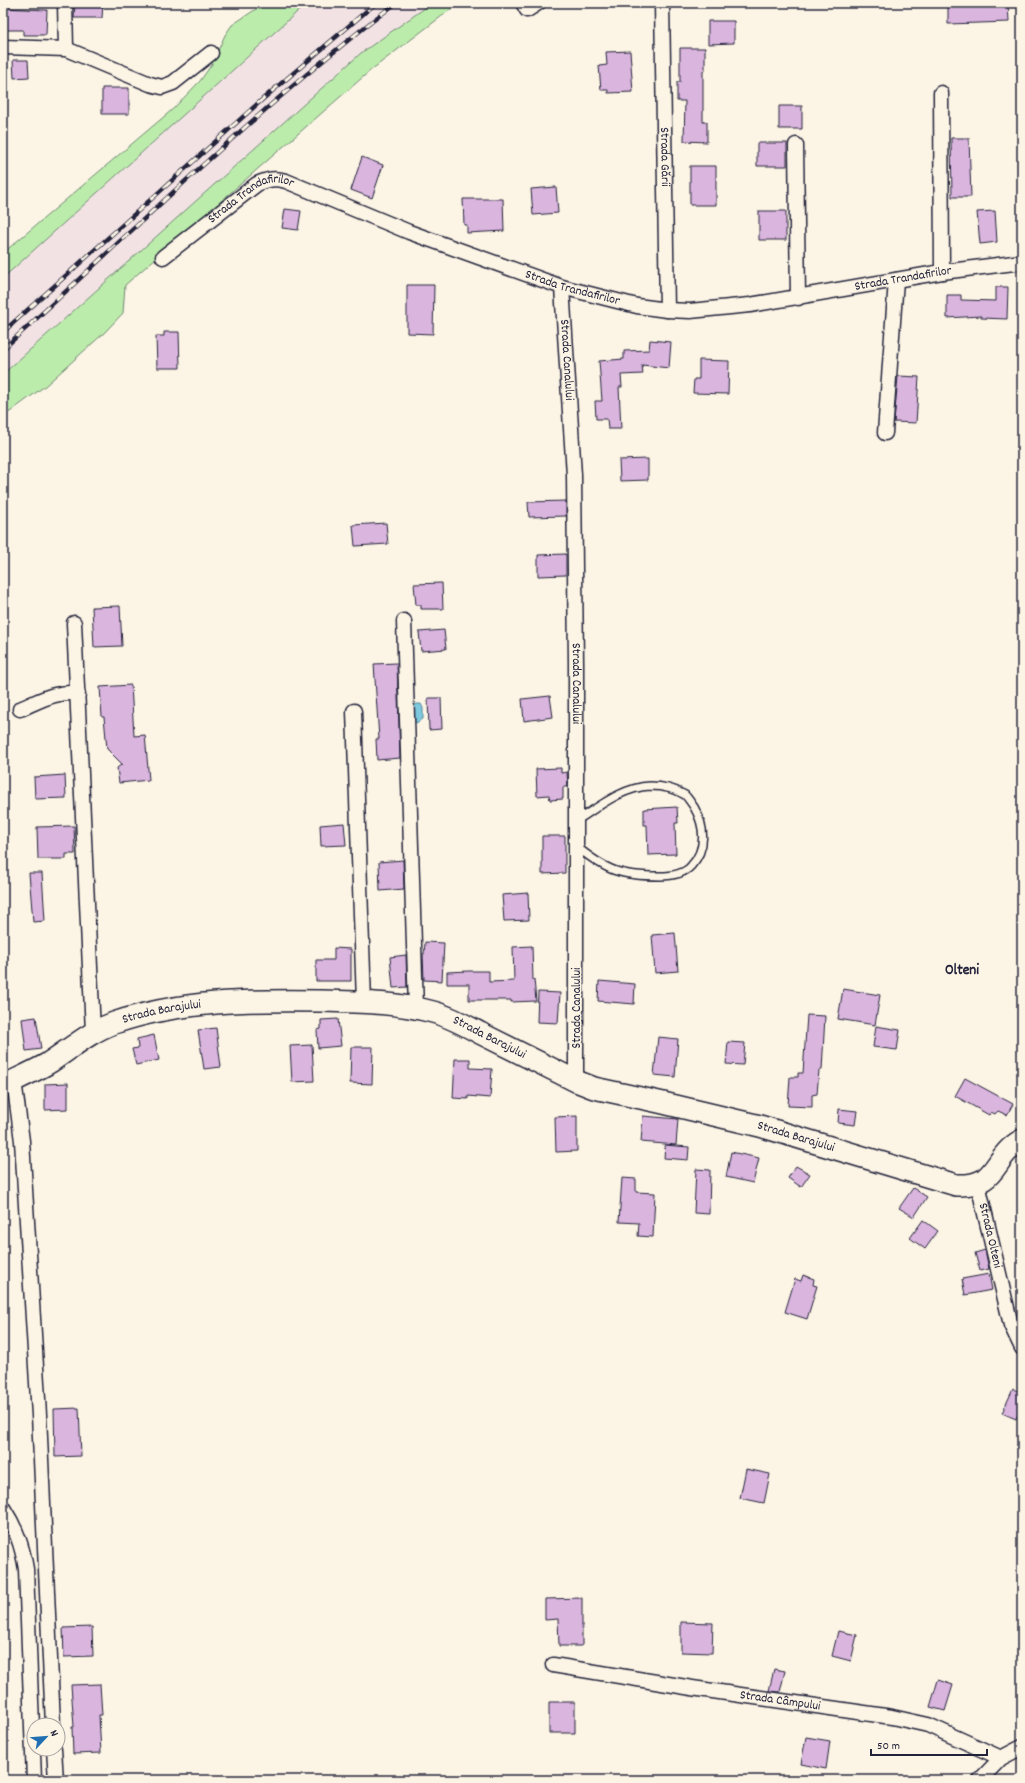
<svg xmlns="http://www.w3.org/2000/svg" width="1025" height="1783" font-family="Dekko,sans-serif">
<style>
.built{fill:#f2e2e3}
.green{fill:#bcecab;stroke:#6f8773}
.water{fill:#7ec9de;stroke:#59869d}
.building{fill:#dab5de;stroke:#22223b}
.lines{fill:none;stroke-linecap:round;stroke-linejoin:round}
.lane-casing{stroke:#22223b;stroke-width:10}
.street-casing{stroke:#22223b;stroke-width:17}
.secondary-casing{stroke:#22223b;stroke-width:24}
.lane{stroke:#fcf5e5;stroke-width:7}
.street{stroke:#fcf5e5;stroke-width:14}
.secondary{stroke:#fcf5e5;stroke-width:21}
.rail-casing{stroke:#22223b;stroke-width:4.5}
.rail{stroke:#fcf5e5;stroke-width:3;stroke-dasharray:9;stroke-linecap:butt}
.labels{text-anchor:middle;dominant-baseline:central;stroke-width:3;stroke-linejoin:round;paint-order:stroke}
.street-label{font-size:13px;fill:#22223b;stroke:#fcf5e5}
.quarter-label{font-size:15px;font-weight:bold;fill:#22223b;stroke:#fcf5e5}
</style>
<rect width="100%" height="100%" fill="#fcf5e5"/>
<filter id="ink" filterUnits="userSpaceOnUse"><feTurbulence type="fractalNoise" baseFrequency=".025" numOctaves="2"/><feDisplacementMap in="SourceGraphic" scale="8" xChannelSelector="R" yChannelSelector="G"/><feConvolveMatrix kernelMatrix="1 2 1 2 8 2 1 2 1" color-interpolation-filters="sRGB"/></filter>
<g filter="url(#ink)">
<!-- built -->
<path class="built" d="M 307,3 L 432,3 L 361,53 L 3,374 L 3,278 Z"/>
<!-- green -->
<path class="green" d="M 265,3 L 307,3 L 3,278 L 3,253 L 173,109 L 200,81 L 212,64 L 225,35 L 232,25 Z
M 432,3 L 459,3 L 371,70 L 125,285 L 123,313 L 104,333 L 45,386 L 3,417 L 3,374 L 361,53 Z"/>
<!-- water -->
<path class="water" d="M 417,704 L 421,704 L 423,708 L 423,719 L 416,723 L 412,720 L 414,705 Z"/>
<!-- building -->
<path class="building" d="M 75,3 L 103,3 L 102,18 L 74,18 Z
M 948,3 L 1008,3 L 1009,22 L 948,24 Z
M 3,8 L 47,10 L 46,35 L 23,35 L 23,30 L 3,30 Z
M 708,21 L 734,21 L 734,43 L 708,44 Z
M 680,48 L 705,48 L 705,71 L 703,71 L 703,122 L 707,122 L 707,142 L 684,141 L 685,101 L 677,101 L 677,82 L 680,82 Z
M 630,51 L 633,92 L 608,93 L 608,90 L 601,90 L 599,66 L 607,65 L 606,52 Z
M 13,60 L 28,60 L 29,77 L 14,78 Z
M 102,88 L 129,88 L 129,114 L 102,114 Z
M 779,106 L 802,106 L 802,129 L 779,129 Z
M 951,138 L 969,138 L 971,197 L 952,197 Z
M 757,143 L 787,143 L 787,166 L 757,166 Z
M 362,157 L 383,165 L 372,198 L 351,190 Z
M 690,166 L 716,166 L 716,205 L 690,205 Z
M 556,187 L 558,213 L 533,215 L 531,189 Z
M 463,199 L 503,199 L 504,231 L 467,233 L 467,225 L 464,225 Z
M 285,209 L 301,211 L 298,230 L 282,228 Z
M 759,211 L 786,211 L 786,240 L 759,240 Z
M 995,211 L 997,242 L 980,244 L 977,212 Z
M 407,285 L 434,285 L 433,334 L 407,333 Z
M 996,287 L 1008,287 L 1007,319 L 981,318 L 981,316 L 947,318 L 947,295 L 961,295 L 961,300 L 996,301 Z
M 164,332 L 179,332 L 180,368 L 157,368 L 156,336 L 164,336 Z
M 650,340 L 671,342 L 669,368 L 642,365 L 643,374 L 621,375 L 622,387 L 619,387 L 621,429 L 608,429 L 607,419 L 596,419 L 595,401 L 602,401 L 599,361 L 624,359 L 624,351 L 649,350 Z
M 699,360 L 729,361 L 728,394 L 693,393 L 694,379 L 699,379 Z
M 898,376 L 919,377 L 916,423 L 894,422 Z
M 648,459 L 648,480 L 620,481 L 619,460 Z
M 566,501 L 566,516 L 529,517 L 528,502 Z
M 386,523 L 388,544 L 355,546 L 353,525 Z
M 566,554 L 566,575 L 538,576 L 538,555 Z
M 442,583 L 443,609 L 421,609 L 421,605 L 416,605 L 414,584 Z
M 120,606 L 122,646 L 94,647 L 92,607 Z
M 444,630 L 446,649 L 421,651 L 419,632 Z
M 397,663 L 400,758 L 377,760 L 376,739 L 379,739 L 374,664 Z
M 131,685 L 134,736 L 145,735 L 149,780 L 119,783 L 117,768 L 122,764 L 107,749 L 104,717 L 102,717 L 100,687 Z
M 550,696 L 553,717 L 524,721 L 522,699 Z
M 428,698 L 441,698 L 442,729 L 429,730 Z
M 561,768 L 561,773 L 567,772 L 568,787 L 563,787 L 563,799 L 550,800 L 549,795 L 537,796 L 536,769 Z
M 65,775 L 66,798 L 35,799 L 34,777 Z
M 677,807 L 678,823 L 675,823 L 676,854 L 648,855 L 647,825 L 644,825 L 644,809 Z
M 344,823 L 346,845 L 321,846 L 320,825 Z
M 74,826 L 75,854 L 66,854 L 66,859 L 38,859 L 37,827 Z
M 542,836 L 565,836 L 565,873 L 542,874 Z
M 403,860 L 404,889 L 380,891 L 379,862 Z
M 29,873 L 42,873 L 45,921 L 33,922 Z
M 528,893 L 529,920 L 504,921 L 502,895 Z
M 675,933 L 678,971 L 655,973 L 652,935 Z
M 425,942 L 444,943 L 442,981 L 424,980 L 423,954 L 424,954 Z
M 532,946 L 533,980 L 534,979 L 536,1001 L 511,1002 L 511,1000 L 469,1000 L 469,984 L 447,984 L 447,972 L 469,971 L 489,971 L 489,982 L 514,981 L 513,947 Z
M 334,948 L 351,949 L 351,981 L 316,981 L 316,960 L 334,960 Z
M 406,955 L 407,987 L 393,988 L 390,957 Z
M 599,981 L 635,984 L 634,1004 L 598,1001 Z
M 843,989 L 880,995 L 875,1025 L 838,1019 Z
M 538,992 L 560,993 L 558,1023 L 537,1022 Z
M 807,1015 L 825,1016 L 822,1070 L 819,1070 L 817,1094 L 812,1095 L 812,1107 L 788,1106 L 790,1077 L 798,1077 L 798,1073 L 803,1073 Z
M 36,1017 L 41,1049 L 26,1051 L 22,1019 Z
M 338,1019 L 341,1046 L 318,1048 L 317,1030 L 321,1029 L 321,1020 Z
M 876,1026 L 900,1030 L 897,1050 L 873,1047 Z
M 216,1028 L 221,1067 L 204,1069 L 198,1030 Z
M 154,1035 L 159,1060 L 136,1065 L 132,1049 L 138,1048 L 137,1039 Z
M 658,1037 L 678,1039 L 675,1077 L 654,1075 Z
M 728,1042 L 745,1043 L 743,1065 L 726,1064 Z
M 312,1045 L 314,1081 L 292,1082 L 290,1046 Z
M 351,1047 L 373,1047 L 372,1084 L 350,1083 Z
M 455,1059 L 470,1059 L 470,1068 L 492,1069 L 490,1098 L 468,1096 L 468,1099 L 453,1098 Z
M 965,1078 L 1013,1104 L 1007,1115 L 998,1111 L 995,1114 L 991,1112 L 989,1115 L 955,1096 Z
M 68,1083 L 68,1109 L 45,1110 L 45,1084 Z
M 839,1109 L 857,1111 L 855,1125 L 838,1123 Z
M 577,1116 L 577,1151 L 556,1152 L 555,1117 Z
M 643,1116 L 678,1119 L 676,1145 L 641,1142 Z
M 665,1145 L 689,1147 L 688,1160 L 664,1158 Z
M 731,1152 L 759,1158 L 753,1183 L 726,1177 Z
M 796,1166 L 810,1174 L 801,1187 L 788,1178 Z
M 696,1169 L 710,1170 L 709,1214 L 694,1213 Z
M 622,1178 L 636,1179 L 636,1192 L 655,1193 L 653,1237 L 638,1236 L 639,1223 L 619,1222 Z
M 913,1188 L 927,1197 L 914,1217 L 899,1208 Z
M 923,1220 L 938,1231 L 925,1249 L 910,1238 Z
M 985,1250 L 989,1269 L 980,1271 L 975,1253 Z
M 989,1274 L 992,1290 L 965,1295 L 962,1279 Z
M 803,1275 L 814,1279 L 813,1285 L 817,1286 L 807,1319 L 785,1312 L 795,1279 L 801,1281 Z
M 1013,1389 L 1022,1393 L 1022,1407 L 1016,1419 L 1002,1413 Z
M 79,1408 L 81,1456 L 55,1457 L 54,1409 Z
M 746,1469 L 770,1474 L 764,1503 L 740,1498 Z
M 582,1598 L 582,1646 L 559,1646 L 558,1619 L 545,1620 L 545,1599 Z
M 681,1622 L 713,1623 L 712,1653 L 681,1652 Z
M 92,1627 L 93,1656 L 64,1657 L 63,1628 Z
M 838,1631 L 857,1635 L 851,1661 L 832,1656 Z
M 774,1669 L 785,1671 L 780,1692 L 769,1691 Z
M 938,1680 L 953,1685 L 945,1711 L 930,1707 Z
M 100,1684 L 102,1715 L 99,1715 L 101,1753 L 73,1754 L 72,1727 L 74,1727 L 71,1685 Z
M 549,1702 L 575,1702 L 575,1733 L 549,1733 Z
M 806,1737 L 830,1741 L 826,1769 L 801,1764 Z"/>
<g class="lines">
<defs>
<path id="lane" d="M 576,821 C 598,807 623,787 650,786 C 662,786 675,789 685,795 C 688,798 691,803 694,807 C 705,826 707,849 691,866 C 684,874 670,876 660,876 C 620,876 607,871 577,847"/>
<g id="street">
<path d="M 65,3 L 66,49"/>
<path d="M 523,3 L 527,10 L 538,3"/>
<path id="s1" d="M 662,3 L 667,310"/>
<path d="M 3,47 L 66,49 L 150,84 L 162,87 L 173,83 L 211,53"/>
<path d="M 941,93 L 942,272"/>
<path d="M 796,145 L 798,298"/>
<path id="s2" d="M 163,257 L 257,184 C 268,179 275,178 286,181 L 409,232 L 562,287 L 637,306 L 667,310 L 690,311 L 750,305 L 942,272 L 1022,262"/>
<path id="s3" d="M 562,287 L 574,475 L 576,664 L 576,1081"/>
<path d="M 885,433 L 896,280"/>
<path d="M 404,621 L 416,1009"/>
<path d="M 74,623 L 93,1032"/>
<path d="M 20,709 C 37,702 59,689 78,694"/>
<path d="M 354,711 L 364,1002"/>
<path d="M 14,1080 L 22,1141 L 39,1415 L 53,1725"/>
<path id="s4" d="M 978,1184 L 1011,1325 L 1022,1348"/>
<path d="M 3,1508 C 16,1528 22,1545 26,1569 L 34,1780"/>
<path id="s5" d="M 553,1665 L 692,1688 L 892,1717 L 928,1725 L 1001,1758"/>
<path d="M 54,1749 L 56,1780"/>
<path d="M 980,1780 L 1001,1758 L 1022,1747"/>
</g>
<g id="secondary">
<path id="s6" d="M 3,1086 C 17,1079 33,1072 47,1064 C 69,1050 89,1032 114,1023 C 181,1000 251,1000 320,1001 C 358,1002 396,1002 433,1012 C 449,1016 465,1025 480,1033 C 512,1049 544,1065 576,1081 L 594,1088 L 659,1102 L 760,1126 L 956,1185 C 1000,1187 990,1158 1022,1140"/>
</g>
</defs>
<!-- lane casing -->
<use href="#lane" class="lane-casing"/>
<!-- street casing -->
<use href="#street" class="street-casing"/>
<!-- secondary casing -->
<use href="#secondary" class="secondary-casing"/>
<!-- lane -->
<use href="#lane" class="lane"/>
<!-- street -->
<use href="#street" class="street"/>
<!-- secondary -->
<use href="#secondary" class="secondary"/>
<defs>
<path id="rail" d="M 3,332 L 264,98 L 376,3
M 3,349 C 132,232 257,108 396,3"/>
</defs>
<!-- rail casing -->
<use href="#rail" class="rail-casing"/>
<!-- rail -->
<use href="#rail" class="rail"/>
</g>
</g>
<g class="labels">
<!-- street labels -->
<g class="street-label">
<text stroke="none"><textPath href="#s1" startOffset="154">Strada Gării</textPath></text>
<text stroke="none"><textPath href="#s2" startOffset="108">Strada Trandafirilor</textPath></text>
<text stroke="none"><textPath href="#s2" startOffset="791">Strada Trandafirilor</textPath></text>
<text stroke="none"><textPath href="#s2" startOffset="455">Strada Trandafirilor</textPath></text>
<text stroke="none"><textPath href="#s3" startOffset="73">Strada Canalului</textPath></text>
<text stroke="none"><textPath href="#s3" startOffset="397">Strada Canalului</textPath></text>
<text transform="translate(577 1008) rotate(-90)">Strada Canalului</text>
<text stroke="none"><textPath href="#s6" startOffset="177">Strada Barajului</textPath></text>
<text stroke="none"><textPath href="#s6" startOffset="512">Strada Barajului</textPath></text>
<text stroke="none"><textPath href="#s6" startOffset="836">Strada Barajului</textPath></text>
<text stroke="none"><textPath href="#s4" startOffset="53">Strada Olteni</textPath></text>
<text stroke="none"><textPath href="#s5" startOffset="230">Strada Câmpului</textPath></text>
</g>
<!-- quarter labels -->
<g class="quarter-label">
<text x="962" y="971">Olteni</text>
</g>
</g>
<!-- margin -->
<rect width="1025" height="1783" fill="none" stroke="#fcf5e5" stroke-width="16"/>
<rect x="8" y="8" width="1009" height="1767" fill="none" stroke="#22223b" stroke-width="1.5" filter="url(#ink)"/>
<!-- north arrow -->
<g transform="translate(46 1737) rotate(64)"><circle r="19" fill="#fcf5e5" stroke="#a5a1a1"/>
<path d="M0-3L7 15L0 10L-7 15Z" fill="#1f6fb2"/>
<text y="-6" font-size="11" font-weight="bold" text-anchor="middle" fill="#22223b">N</text>
</g>
<!-- scale -->
<path d="M871 1749v6h116v-6" fill="none" stroke="#22223b" stroke-width="2"/>
<text x="877" y="1749" font-size="12" fill="#22223b" stroke="#fcf5e5" stroke-width="3" paint-order="stroke">50 m</text>
</svg>
